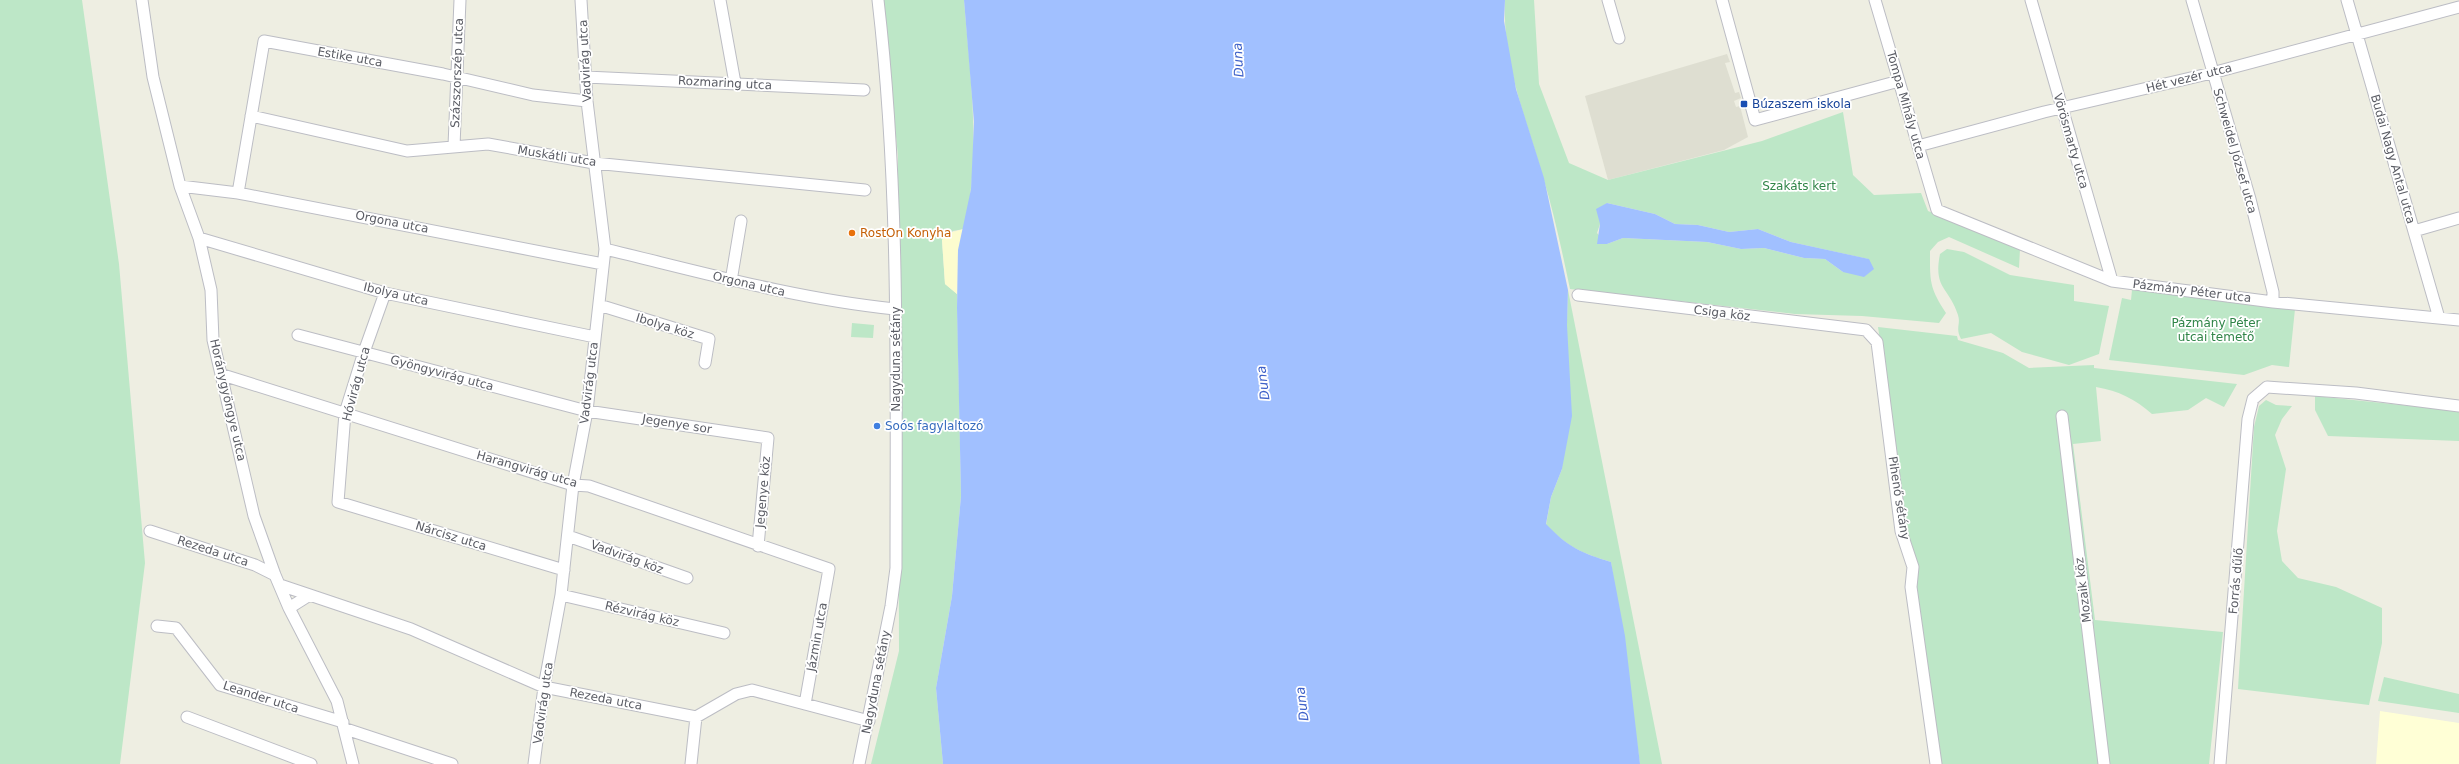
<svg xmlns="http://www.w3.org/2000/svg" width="2459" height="764" font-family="'DejaVu Sans',sans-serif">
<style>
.commercial{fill:#ffffd6}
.education{fill:#deded1}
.green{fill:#bde7c7;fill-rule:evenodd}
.sand{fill:#fcfccf}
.water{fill:#a1c0ff}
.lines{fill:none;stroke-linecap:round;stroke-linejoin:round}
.minor-casing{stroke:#bcbdc4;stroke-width:13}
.minor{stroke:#fff;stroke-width:11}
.transit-dot{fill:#1a4fb4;stroke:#fff;stroke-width:1.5}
.food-dot{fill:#e8710a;stroke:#fff;stroke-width:1.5}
.shop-dot{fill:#3f7fe0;stroke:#fff;stroke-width:1.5}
.labels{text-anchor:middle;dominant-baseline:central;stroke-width:3.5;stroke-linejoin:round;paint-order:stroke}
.street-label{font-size:12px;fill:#5a5c64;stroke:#fff}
.transit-label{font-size:12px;fill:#164399;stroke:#fff;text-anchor:start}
.park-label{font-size:12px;fill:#308548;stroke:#fff}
.food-label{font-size:12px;fill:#c56008;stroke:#fff;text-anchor:start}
.shop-label{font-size:12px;fill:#366cbe;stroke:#fff;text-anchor:start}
.water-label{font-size:13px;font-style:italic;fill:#3e61c8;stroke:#fff}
</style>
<rect width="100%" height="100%" fill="#eeeee2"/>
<!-- commercial -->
<path class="commercial" d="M 2380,711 L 2459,723 L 2459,764 L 2376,764 Z"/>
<!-- education -->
<path class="education" d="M 1727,54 L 1730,62 L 1725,63 L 1735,93 L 1739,92 L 1741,98 L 1734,101 L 1736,107 L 1740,106 L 1748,137 L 1724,150 L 1608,180 L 1585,96 Z"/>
<!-- green -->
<path class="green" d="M 0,0 L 82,0 L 119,264 L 145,563 L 120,764 L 0,764 Z
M 882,0 L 964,0 C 970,76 982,154 964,229 L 953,231 L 942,240 L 945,284 L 957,294 L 961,496 L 952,596 L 936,688 L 943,764 L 871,764 L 899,651 L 898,156 Z
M 1505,0 L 1534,0 L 1539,84 L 1569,163 L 1608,180 L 1762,141 L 1843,112 L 1853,175 L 1874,195 L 1921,193 L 1928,211 L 2020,249 L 2019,268 L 1949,237 L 1938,242 L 1930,251 C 1930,281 1929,287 1946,313 L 1939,323 L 1862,316 L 1795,314 L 1570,289 C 1562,251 1554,213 1543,177 C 1526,119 1502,61 1505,0 ZM 1607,203 L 1655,214 L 1675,224 L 1698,225 L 1729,232 L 1758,229 L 1791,242 L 1868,259 L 1843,272 L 1825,259 L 1804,258 L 1764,248 L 1741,249 L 1707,242 L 1623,238 L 1607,244 L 1597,233 Z
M 1947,249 L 1964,252 L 2010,275 L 2074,285 L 2074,301 L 2109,306 L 2099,354 L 2069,365 L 2022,352 L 1991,333 L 1961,339 C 1955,328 1961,324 1958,315 C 1949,287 1933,289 1940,254 Z
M 1568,290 L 1662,764 L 1640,764 L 1611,562 C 1581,553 1568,547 1546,525 L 1551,497 L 1562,469 Z
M 2132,290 L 2295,309 L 2289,367 L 2272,365 L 2244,375 L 2109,360 L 2122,298 L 2131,300 Z
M 852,323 L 874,325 L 873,338 L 851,337 Z
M 1878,327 L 1957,336 L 1958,340 L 2003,353 L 2029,368 L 2094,365 L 2094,368 L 2237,384 L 2224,407 L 2206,398 L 2188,410 L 2152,414 C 2135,399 2119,391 2096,387 L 2101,441 L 2073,444 L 2095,620 L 2223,632 L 2209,764 L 1942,764 Z
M 2315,396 L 2459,411 L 2459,441 L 2328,436 L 2315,410 Z
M 2266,400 L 2276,405 L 2292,406 L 2282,419 L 2275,435 L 2286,469 L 2277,531 L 2282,561 L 2298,578 L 2336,587 L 2382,608 L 2382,643 L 2369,705 L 2238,689 L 2254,427 L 2259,406 Z
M 2384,677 L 2459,694 L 2459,713 L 2378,701 Z"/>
<!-- sand -->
<path class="sand" d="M 964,229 L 958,250 L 957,294 L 945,284 L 942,240 L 945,234 Z"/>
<!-- water -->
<path class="water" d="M 964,0 L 1505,0 L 1504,21 L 1516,89 L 1544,178 L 1568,290 L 1567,325 L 1572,416 L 1562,469 L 1551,497 L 1546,524 C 1568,547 1581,553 1611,562 L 1625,636 L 1640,764 L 943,764 L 936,688 L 952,596 L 961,496 L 957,308 L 958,250 L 971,189 L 974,122 Z
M 1607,203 L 1655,214 L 1675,224 L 1698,225 L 1729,232 L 1758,229 L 1791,242 L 1869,259 L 1874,269 L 1864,277 L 1843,272 L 1825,259 L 1804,258 L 1764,248 L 1741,249 L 1707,242 L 1623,238 L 1607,244 L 1597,244 L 1600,224 L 1596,209 Z"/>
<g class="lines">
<defs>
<path id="minor" d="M 142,0 L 153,77 L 180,186 L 199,238 L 211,290 L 213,340 L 254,516 L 275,575 L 289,608 L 337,701 L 353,764
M 720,0 L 735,83
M 1608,0 L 1619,38
M 1722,0 L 1755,120 L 1899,81
M 1875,0 L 1937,210 L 2112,281 L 2273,302 L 2459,320
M 2031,0 L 2112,281
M 2192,0 L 2250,199 L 2273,292 L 2273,302
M 2347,0 L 2439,318
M 586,77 L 864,90
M 251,116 L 407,151 L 488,144 L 594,163 L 865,190
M 454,146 L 460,0
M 1918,146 L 2044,112 L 2212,73 L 2459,7
M 180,186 L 238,193 L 603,264
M 238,193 L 264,41 L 443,74 L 533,95 L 587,101
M 2414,231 L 2459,218
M 199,238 L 385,293 L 595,337
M 605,249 C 701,272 796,299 895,309
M 731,281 L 741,221
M 385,293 L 364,352 L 345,413 L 338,502 L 564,570
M 1578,295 L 1866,330 L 1877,342 L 1901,531 L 1913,567 L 1911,587 L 1936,764
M 599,305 L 709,339 L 705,363
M 298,335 L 587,411 L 768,438 L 758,546
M 223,375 L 573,485 L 589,486 L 829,569 L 805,704
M 2062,416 L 2104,764
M 150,531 L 255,565 L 275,575
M 568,536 L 687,578
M 280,585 L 411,629 L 544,687 L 696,717 L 736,694 L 752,690 L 869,721
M 561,595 L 724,633
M 289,608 L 308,596
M 157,626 L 176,628 L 220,685 L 343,722
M 187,717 L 311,764
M 346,729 L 452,764
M 534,764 L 544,687 L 561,595 L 573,485 L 587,411 L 605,249 L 587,101 L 581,0
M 691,764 L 696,717
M 859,764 L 891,606 L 896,568 C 896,379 900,188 878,0
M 2220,764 L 2248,419 L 2253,399 L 2267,387 L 2356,393 L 2459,406"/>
</defs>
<!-- minor casing -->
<use href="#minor" class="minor-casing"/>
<!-- minor -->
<use href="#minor" class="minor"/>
</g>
<!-- markers -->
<rect class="transit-dot" x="1740" y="100" width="8" height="8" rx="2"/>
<circle class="food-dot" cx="852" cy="233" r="4"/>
<circle class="shop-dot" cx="877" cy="426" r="4"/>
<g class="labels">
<!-- street labels -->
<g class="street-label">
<text transform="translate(350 57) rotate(10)">Estike utca</text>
<text transform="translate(585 61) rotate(-93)">Vadvirág utca</text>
<text transform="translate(457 73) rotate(-88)">Százszorszép utca</text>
<text transform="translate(2189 78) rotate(-14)">Hét vezér utca</text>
<text transform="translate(725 83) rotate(3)">Rozmaring utca</text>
<text transform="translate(1906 105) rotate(74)">Tompa Mihály utca</text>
<text transform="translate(2071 141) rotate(74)">Vörösmarty utca</text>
<text transform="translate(2235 151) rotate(74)">Schweidel József utca</text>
<text transform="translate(557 156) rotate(9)">Muskátli utca</text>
<text transform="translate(2393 159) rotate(74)">Budai Nagy Antal utca</text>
<text transform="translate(392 222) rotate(11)">Orgona utca</text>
<text transform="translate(749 284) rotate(13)">Orgona utca</text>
<text transform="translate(2192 291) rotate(7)">Pázmány Péter utca</text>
<text transform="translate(396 294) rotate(13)">Ibolya utca</text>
<text transform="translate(1722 313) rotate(7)">Csiga köz</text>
<text transform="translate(665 326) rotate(17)">Ibolya köz</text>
<text transform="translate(896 359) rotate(-90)">Nagyduna sétány</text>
<text transform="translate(442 373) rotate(15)">Gyöngyvirág utca</text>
<text transform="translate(589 383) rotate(-83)">Vadvirág utca</text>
<text transform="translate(356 384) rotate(-75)">Hóvirág utca</text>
<text transform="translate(228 400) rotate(77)">Horánygyöngye utca</text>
<text transform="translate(677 424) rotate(9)">Jegenye sor</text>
<text transform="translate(527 469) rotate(16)">Harangvirág utca</text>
<text transform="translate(763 492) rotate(-85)">Jegenye köz</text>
<text transform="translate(1899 498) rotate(81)">Pihenő sétány</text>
<text transform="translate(451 536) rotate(17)">Nárcisz utca</text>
<text transform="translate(213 551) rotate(18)">Rezeda utca</text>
<text transform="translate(627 557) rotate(20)">Vadvirág köz</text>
<text transform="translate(2236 581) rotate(-85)">Forrás dűlő</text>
<text transform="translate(2083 590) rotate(-97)">Mozaik köz</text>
<text transform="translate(642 614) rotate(13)">Rézvirág köz</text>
<text transform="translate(817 637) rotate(-80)">Jázmin utca</text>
<text transform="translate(876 682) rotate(-79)">Nagyduna sétány</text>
<text transform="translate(261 697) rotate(18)">Leander utca</text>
<text transform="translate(606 699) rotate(11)">Rezeda utca</text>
<text transform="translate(543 703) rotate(-82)">Vadvirág utca</text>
</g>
<!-- transit labels -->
<g class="transit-label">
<text x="1752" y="104">Búzaszem iskola</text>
</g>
<!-- park labels -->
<g class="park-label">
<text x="1799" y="186">Szakáts kert</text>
<text x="2216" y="323">Pázmány Péter<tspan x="2216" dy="14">utcai temető</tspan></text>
</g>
<!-- food labels -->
<g class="food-label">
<text x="860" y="233">RostOn Konyha</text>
</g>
<!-- shop labels -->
<g class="shop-label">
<text x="885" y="426">Soós fagylaltozó</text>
</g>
<!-- water labels -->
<g class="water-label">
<text transform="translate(1238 60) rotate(-93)">Duna</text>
<text transform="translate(1263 383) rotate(-97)">Duna</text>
<text transform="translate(1302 704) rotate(-97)">Duna</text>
</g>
</g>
</svg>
